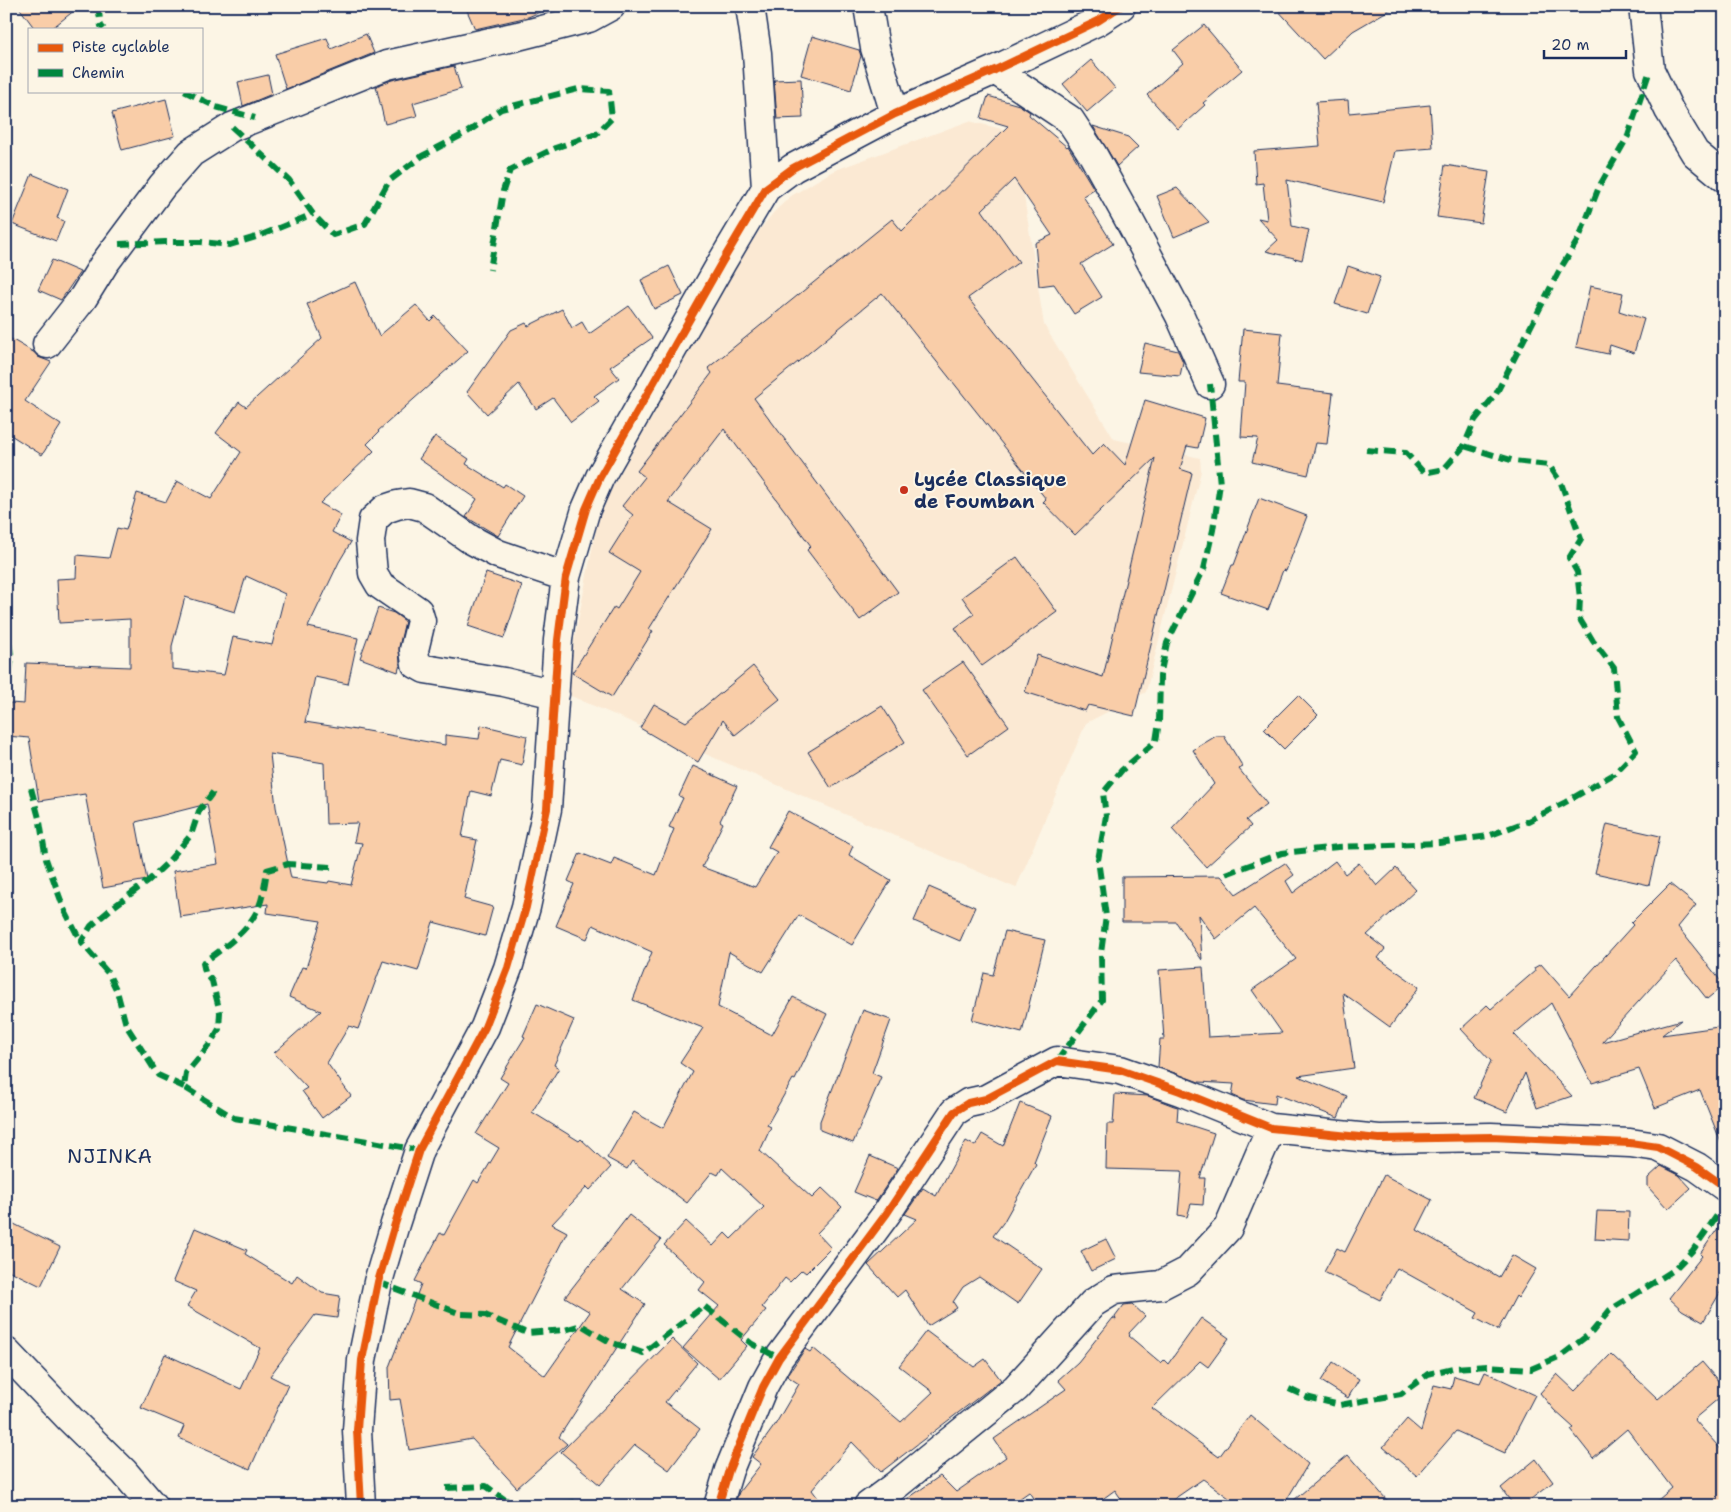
<svg xmlns="http://www.w3.org/2000/svg" width="1731" height="1512" font-family="'Shantell Sans',sans-serif">
<style>
.built{fill:#fbe9d3}
.building{fill:#f9cda8;stroke:#1b2f5e;fill-rule:evenodd}
.lines{fill:none;stroke-linecap:round;stroke-linejoin:round}
.minor-casing{stroke:#1b2f5e;stroke-width:31}
.minor{stroke:#fcf5e5;stroke-width:28}
.quiet{stroke:#00873e;stroke-width:6;stroke-dasharray:12 6;stroke-linecap:butt}
.cycleway-casing{stroke:#fcf5e5;stroke-width:11}
.cycleway{stroke:#e8590c;stroke-width:8}
.poi-dot{fill:#c8321e;stroke:#fcf5e5;stroke-width:2}
.labels{text-anchor:middle;dominant-baseline:central;stroke-width:4;stroke-linejoin:round;paint-order:stroke}
.poi-label{font-size:19px;font-weight:bold;fill:#1b2f5e;stroke:#fcf5e5;text-anchor:start}
.neighbourhood-label{font-size:20px;letter-spacing:1px;fill:#1b2f5e;stroke:#fcf5e5}
</style>
<rect width="100%" height="100%" fill="#fcf5e5"/>
<filter id="ink" filterUnits="userSpaceOnUse"><feTurbulence type="fractalNoise" baseFrequency=".02" numOctaves="2"/><feDisplacementMap in="SourceGraphic" scale="10" xChannelSelector="R" yChannelSelector="G"/><feConvolveMatrix kernelMatrix="1 2 1 2 8 2 1 2 1" color-interpolation-filters="sRGB"/></filter>
<g filter="url(#ink)">
<!-- built -->
<path class="built" d="M 969,121 L 1014,132 L 1044,325 L 1114,439 L 1200,458 L 1201,471 L 1146,692 L 1086,723 L 1016,888 L 564,693 L 600,509 L 744,254 L 759,231 L 774,212 L 791,196 L 833,171 Z"/>
<!-- building -->
<path class="building" d="M 18,6 L 80,6 L 51,29 L 35,29 Z
M 465,6 L 554,6 L 528,17 L 475,29 Z
M 1274,6 L 1396,6 L 1353,31 L 1323,59 Z
M 1204,25 L 1242,70 L 1203,103 L 1205,105 L 1178,129 L 1147,95 L 1183,63 L 1173,50 Z
M 366,34 L 374,53 L 286,89 L 275,54 L 327,38 L 331,49 Z
M 812,36 L 859,50 L 861,56 L 851,90 L 801,75 Z
M 1091,60 L 1115,88 L 1087,112 L 1063,84 Z
M 454,66 L 461,89 L 413,103 L 417,116 L 385,124 L 376,86 L 392,80 Z
M 268,75 L 272,94 L 243,106 L 238,82 Z
M 801,79 L 803,118 L 777,119 L 774,80 Z
M 988,96 L 1019,105 L 1030,112 L 1029,115 L 1067,147 L 1068,146 L 1094,189 L 1083,196 L 1113,244 L 1081,264 L 1102,297 L 1074,314 L 1054,284 L 1039,286 L 1035,243 L 1052,235 L 1014,179 L 982,210 L 1019,262 L 968,298 L 1092,455 L 1104,443 L 1125,465 L 1145,400 L 1205,418 L 1198,448 L 1187,446 L 1180,469 L 1192,473 L 1134,716 L 1088,705 L 1085,711 L 1025,692 L 1037,655 L 1103,677 L 1155,458 L 1075,535 L 1043,502 L 1046,499 L 882,293 L 754,398 L 898,592 L 860,620 L 807,550 L 811,546 L 724,429 L 668,502 L 712,529 L 649,629 L 653,631 L 612,697 L 572,673 L 614,607 L 617,609 L 640,572 L 609,553 L 633,515 L 622,506 L 645,477 L 637,471 L 712,373 L 708,368 L 892,219 L 902,231 L 1008,126 L 981,118 Z
M 166,99 L 175,136 L 122,150 L 112,113 Z
M 1348,100 L 1349,113 L 1430,105 L 1433,148 L 1395,151 L 1383,202 L 1287,180 L 1292,226 L 1309,230 L 1302,260 L 1295,258 L 1296,260 L 1294,258 L 1266,251 L 1278,240 L 1258,218 L 1267,220 L 1263,183 L 1256,184 L 1254,151 L 1320,146 L 1316,102 Z
M 1093,126 L 1128,137 L 1138,147 L 1117,166 Z
M 1445,165 L 1489,172 L 1481,223 L 1437,217 Z
M 32,174 L 68,189 L 57,218 L 64,221 L 56,241 L 12,224 Z
M 1177,188 L 1209,222 L 1174,237 L 1157,196 Z
M 52,260 L 80,272 L 61,300 L 38,290 Z
M 669,266 L 683,295 L 654,309 L 641,280 Z
M 1348,266 L 1380,277 L 1367,314 L 1335,304 Z
M 355,282 L 379,336 L 416,305 L 430,321 L 435,316 L 468,351 L 378,431 L 379,432 L 367,444 L 374,451 L 320,503 L 341,515 L 332,532 L 351,542 L 339,562 L 308,627 L 358,638 L 348,684 L 315,677 L 305,722 L 356,730 L 356,729 L 445,745 L 445,735 L 479,739 L 481,725 L 527,736 L 522,765 L 500,760 L 491,796 L 471,791 L 462,837 L 477,840 L 464,899 L 493,907 L 485,936 L 433,922 L 418,971 L 383,961 L 358,1029 L 349,1026 L 327,1063 L 351,1096 L 322,1118 L 302,1091 L 307,1088 L 274,1053 L 321,1011 L 289,997 L 302,967 L 306,968 L 321,921 L 267,913 L 268,904 L 180,917 L 173,871 L 218,864 L 207,804 L 136,822 L 147,880 L 103,888 L 85,794 L 39,801 L 29,738 L 7,736 L 10,703 L 24,704 L 26,663 L 130,667 L 130,619 L 59,623 L 57,579 L 76,578 L 77,555 L 109,558 L 117,528 L 126,530 L 137,493 L 166,502 L 177,481 L 211,499 L 241,452 L 216,433 L 239,402 L 246,407 L 322,338 L 307,304 ZM 246,576 L 285,594 L 272,645 L 233,637 L 224,675 L 172,669 L 172,646 L 185,597 L 235,612 ZM 270,754 L 324,763 L 326,824 L 358,823 L 354,842 L 362,843 L 351,885 L 329,881 L 328,883 L 291,878 L 276,807 Z
M 1590,286 L 1623,293 L 1619,311 L 1644,319 L 1634,353 L 1610,345 L 1608,354 L 1576,347 Z
M 629,306 L 652,338 L 610,367 L 619,378 L 594,396 L 599,401 L 571,422 L 553,398 L 536,409 L 519,384 L 487,414 L 467,392 L 511,330 L 526,323 L 528,326 L 562,309 L 572,328 L 582,322 L 589,334 Z
M 1243,329 L 1282,333 L 1277,386 L 1333,393 L 1327,444 L 1316,443 L 1308,475 L 1252,462 L 1258,438 L 1241,437 L 1245,382 L 1238,382 Z
M 6,336 L 35,353 L 38,357 L 51,362 L 25,401 L 61,425 L 42,455 L 6,432 Z
M 1145,343 L 1178,351 L 1183,362 L 1180,376 L 1138,372 Z
M 435,436 L 469,459 L 466,464 L 503,487 L 505,484 L 523,496 L 498,536 L 466,517 L 477,499 L 419,459 Z
M 1259,498 L 1307,516 L 1286,571 L 1283,570 L 1268,610 L 1221,593 L 1232,565 L 1234,565 Z
M 1017,557 L 1057,612 L 982,666 L 955,628 L 974,614 L 962,597 Z
M 486,573 L 522,585 L 504,638 L 468,626 Z
M 378,608 L 394,613 L 405,621 L 399,647 L 400,664 L 398,672 L 360,658 Z
M 963,662 L 1009,726 L 968,755 L 922,690 Z
M 753,666 L 780,699 L 735,735 L 723,720 L 698,762 L 640,728 L 654,704 L 686,722 Z
M 1298,695 L 1318,715 L 1284,749 L 1264,729 Z
M 882,706 L 905,742 L 831,788 L 808,752 Z
M 1216,736 L 1224,736 L 1243,767 L 1239,769 L 1267,804 L 1246,820 L 1251,826 L 1206,867 L 1172,829 L 1214,784 L 1193,750 Z
M 693,766 L 737,786 L 720,821 L 723,823 L 702,867 L 755,887 L 777,852 L 768,847 L 788,811 L 853,846 L 849,855 L 891,880 L 852,945 L 799,915 L 763,972 L 729,952 L 718,1007 L 772,1035 L 793,997 L 827,1014 L 795,1080 L 793,1079 L 767,1125 L 771,1127 L 760,1151 L 812,1198 L 822,1188 L 842,1207 L 817,1233 L 831,1248 L 806,1273 L 802,1270 L 790,1282 L 785,1278 L 762,1307 L 766,1310 L 741,1340 L 747,1346 L 719,1379 L 683,1348 L 719,1306 L 699,1290 L 705,1282 L 664,1245 L 686,1221 L 713,1246 L 725,1233 L 731,1239 L 764,1207 L 722,1168 L 718,1175 L 712,1172 L 687,1203 L 632,1161 L 627,1169 L 607,1158 L 634,1112 L 663,1128 L 693,1072 L 680,1063 L 703,1028 L 633,1000 L 652,952 L 593,925 L 587,939 L 556,926 L 574,884 L 568,881 L 580,853 L 611,865 L 614,858 L 656,875 L 674,829 L 669,827 L 683,798 L 679,796 Z
M 1607,824 L 1660,836 L 1649,885 L 1595,873 Z
M 1335,861 L 1345,874 L 1359,863 L 1377,886 L 1396,868 L 1416,890 L 1367,935 L 1385,949 L 1378,958 L 1419,987 L 1390,1027 L 1343,993 L 1354,1068 L 1298,1076 L 1347,1096 L 1338,1118 L 1276,1094 L 1275,1104 L 1243,1100 L 1232,1095 L 1234,1084 L 1199,1082 L 1158,1067 L 1160,1039 L 1164,1039 L 1159,970 L 1203,967 L 1208,1037 L 1282,1033 L 1252,990 L 1296,959 L 1254,908 L 1216,939 L 1199,915 L 1202,960 L 1176,922 L 1122,922 L 1122,877 L 1221,876 L 1236,894 L 1285,863 L 1294,875 L 1286,881 L 1293,893 Z
M 1670,884 L 1696,905 L 1678,927 L 1724,985 L 1707,999 L 1676,960 L 1602,1042 L 1681,1020 L 1662,1035 L 1725,1026 L 1725,1150 L 1724,1150 L 1700,1090 L 1655,1108 L 1639,1069 L 1592,1083 L 1551,1003 L 1514,1034 L 1572,1096 L 1537,1108 L 1525,1073 L 1507,1112 L 1474,1098 L 1491,1061 L 1461,1029 L 1487,1005 L 1491,1009 L 1535,971 L 1534,968 L 1541,964 L 1569,996 L 1633,925 L 1631,923 Z
M 929,887 L 975,907 L 960,941 L 914,921 Z
M 1005,931 L 1045,940 L 1022,1033 L 972,1020 L 984,973 L 993,975 Z
M 537,1004 L 574,1020 L 554,1065 L 559,1068 L 532,1112 L 579,1141 L 581,1139 L 611,1167 L 590,1190 L 587,1187 L 552,1224 L 567,1232 L 508,1347 L 545,1376 L 590,1312 L 565,1297 L 629,1215 L 661,1240 L 622,1289 L 645,1304 L 559,1437 L 567,1444 L 517,1488 L 472,1439 L 409,1450 L 400,1399 L 390,1400 L 389,1367 L 421,1284 L 415,1281 L 440,1233 L 444,1235 L 474,1180 L 478,1183 L 499,1148 L 476,1134 L 508,1083 L 500,1078 L 525,1037 L 523,1036 Z
M 863,1010 L 891,1020 L 872,1073 L 881,1077 L 853,1143 L 820,1130 L 820,1121 Z
M 1115,1094 L 1148,1096 L 1174,1106 L 1178,1107 L 1177,1121 L 1214,1133 L 1200,1178 L 1205,1178 L 1203,1205 L 1191,1204 L 1187,1217 L 1178,1215 L 1182,1171 L 1106,1169 L 1107,1124 L 1113,1124 Z
M 1020,1103 L 1052,1116 L 1034,1162 L 1036,1164 L 1003,1223 L 993,1236 L 1042,1269 L 1018,1304 L 979,1277 L 963,1287 L 953,1302 L 957,1308 L 928,1326 L 905,1290 L 897,1297 L 868,1265 L 917,1219 L 905,1214 L 923,1188 L 936,1196 L 966,1141 L 975,1146 L 982,1134 L 1003,1146 Z
M 870,1156 L 898,1168 L 876,1201 L 854,1192 Z
M 1661,1166 L 1679,1175 L 1691,1188 L 1668,1209 L 1648,1187 L 1648,1178 Z
M 1384,1175 L 1432,1200 L 1417,1230 L 1499,1277 L 1512,1255 L 1536,1269 L 1518,1298 L 1516,1296 L 1498,1330 L 1475,1318 L 1478,1313 L 1397,1268 L 1380,1300 L 1324,1272 L 1337,1248 L 1345,1252 Z
M 1597,1211 L 1629,1212 L 1628,1241 L 1595,1239 Z
M 1725,1218 L 1725,1284 L 1703,1322 L 1682,1310 L 1669,1298 L 1702,1256 L 1700,1254 Z
M 6,1220 L 60,1247 L 41,1286 L 6,1269 Z
M 195,1228 L 247,1250 L 245,1254 L 292,1283 L 297,1275 L 322,1293 L 340,1296 L 337,1318 L 315,1315 L 270,1376 L 288,1385 L 250,1469 L 179,1438 L 184,1426 L 141,1408 L 165,1354 L 241,1389 L 260,1348 L 187,1306 L 196,1291 L 173,1281 Z
M 1106,1239 L 1116,1259 L 1091,1271 L 1081,1251 Z
M 1132,1304 L 1145,1316 L 1129,1333 L 1130,1335 L 1129,1336 L 1161,1363 L 1164,1360 L 1168,1364 L 1201,1318 L 1229,1338 L 1208,1367 L 1200,1361 L 1152,1408 L 1219,1457 L 1250,1415 L 1308,1464 L 1283,1506 L 1240,1506 L 1203,1479 L 1164,1506 L 1126,1506 L 1115,1490 L 1093,1506 L 1038,1506 L 1029,1492 L 1009,1506 L 897,1506 L 940,1476 L 956,1492 L 1006,1457 L 994,1439 L 1066,1389 L 1058,1380 L 1078,1362 L 1113,1318 L 1116,1320 L 1115,1317 L 1124,1305 Z
M 926,1331 L 974,1367 L 985,1359 L 1001,1380 L 881,1472 L 852,1442 L 812,1490 L 824,1506 L 734,1506 L 739,1492 L 761,1464 L 752,1457 L 775,1425 L 799,1384 L 787,1376 L 805,1349 L 810,1352 L 813,1348 L 901,1422 L 933,1392 L 899,1366 Z
M 672,1339 L 697,1363 L 665,1402 L 700,1429 L 669,1470 L 635,1445 L 600,1485 L 561,1452 Z
M 1611,1354 L 1658,1399 L 1702,1362 L 1725,1389 L 1725,1393 L 1694,1419 L 1725,1454 L 1725,1506 L 1651,1506 L 1672,1488 L 1627,1429 L 1593,1458 L 1571,1430 L 1574,1428 L 1554,1410 L 1540,1393 L 1557,1374 L 1575,1391 Z
M 1333,1362 L 1359,1379 L 1348,1398 L 1321,1381 Z
M 1485,1372 L 1535,1395 L 1505,1453 L 1456,1431 L 1417,1476 L 1383,1447 L 1407,1419 L 1421,1431 L 1434,1385 L 1451,1389 L 1454,1376 L 1480,1383 Z
M 1348,1455 L 1392,1506 L 1287,1506 L 1327,1472 Z
M 1536,1459 L 1553,1482 L 1522,1506 L 1514,1506 L 1501,1488 Z"/>
<g class="lines">
<defs>
<path id="minor" d="M 750,6 L 757,53 L 766,188
M 868,6 L 875,48 L 895,114
M 1643,6 L 1650,70 L 1669,110 L 1695,153 L 1725,178
M 995,70 L 1070,120 L 1093,155 L 1128,218 L 1180,316 L 1210,384
M 47,344 L 83,298 L 104,264 L 162,186 L 191,153 L 232,127 L 387,65 L 518,36 L 589,18 L 611,6
M 555,694 L 504,682 L 425,669 L 416,664 L 414,650 L 421,621 L 418,611 L 380,585 L 373,573 L 370,541 L 373,520 L 385,509 L 397,505 L 409,503 L 424,507 L 470,539 L 498,554 L 566,577
M 6,1352 L 70,1419 L 124,1472 L 153,1506
M 361,1506 L 357,1430 L 362,1360 L 378,1282 L 395,1224 L 419,1150 L 485,1027 L 508,968 L 526,907 L 547,809 L 558,640 L 566,577 L 586,509 L 600,477 L 722,262 L 766,188 L 793,168 L 895,114 L 995,70 L 1098,21 L 1121,6
M 718,1506 L 729,1470 L 763,1387 L 779,1358 L 887,1213 L 954,1112 L 968,1103 L 986,1099 L 1057,1061 L 1120,1070 L 1180,1091 L 1271,1128 L 1379,1139 L 1491,1137 L 1630,1143 L 1658,1147 L 1697,1167 L 1725,1187
M 868,1506 L 895,1486 L 1016,1388 L 1093,1303 L 1114,1290 L 1161,1285 L 1188,1271 L 1228,1228 L 1271,1128"/>
</defs>
<!-- minor casing -->
<use href="#minor" class="minor-casing"/>
<!-- minor -->
<use href="#minor" class="minor"/>
<!-- quiet -->
<path class="quiet" d="M 98,6 L 101,26 L 104,29
M 184,91 L 216,107 L 255,118
M 232,127 L 289,180 L 313,214 L 333,235 L 365,224 L 389,181 L 422,156 L 466,133 L 501,109 L 578,89 L 609,91 L 612,118 L 596,134 L 555,148 L 510,170 L 503,191 L 490,270
M 119,244 L 165,242 L 201,242 L 230,245 L 259,236 L 313,214
M 1366,450 L 1406,453 L 1424,473 L 1444,469 L 1464,446 L 1475,420 L 1496,394 L 1559,271 L 1579,238 L 1599,187 L 1628,136 L 1650,70
M 6,626 L 12,659 L 6,691
M 31,788 L 40,822 L 46,859 L 64,909 L 81,942
M 331,867 L 288,864 L 267,870 C 265,883 263,899 257,911 C 246,933 222,949 203,963 L 205,972 L 212,981 L 220,1012 L 219,1029 L 210,1044 L 186,1073 L 184,1087 L 234,1118 L 419,1150
M 1226,874 L 1282,853 L 1338,847 L 1439,843 L 1488,836 L 1528,821 L 1564,803 L 1614,774 L 1636,751 L 1618,717 L 1614,668 L 1593,641 L 1579,618 L 1580,598 L 1577,572 L 1569,558 L 1581,539 L 1561,483 L 1549,465 L 1514,461 L 1464,446
M 1057,1061 L 1102,1000 L 1101,953 L 1106,916 L 1098,860 L 1106,816 L 1103,793 L 1122,770 L 1156,741 L 1159,722 L 1160,676 L 1167,643 L 1204,569 L 1213,530 L 1220,484 L 1210,384
M 184,1087 L 158,1075 L 126,1025 L 117,991 L 108,973 L 81,942 L 91,926 L 112,908 L 148,881 L 166,864 L 191,835 L 199,811 L 213,792
M 378,1282 L 461,1314 L 485,1315 L 527,1333 L 565,1330 L 581,1325 L 610,1342 L 643,1353 L 704,1306 L 752,1344 L 779,1358
M 1289,1389 L 1306,1397 L 1340,1405 L 1401,1394 L 1428,1374 L 1453,1368 L 1488,1366 L 1531,1369 L 1561,1356 L 1592,1332 L 1610,1310 L 1674,1270 L 1693,1250 L 1725,1204
M 446,1488 L 486,1486 L 504,1499 L 522,1506
M 545,1506 L 576,1502 L 586,1506"/>
<defs>
<path id="cycleway" d="M 361,1506 L 357,1430 L 362,1360 L 378,1282 L 395,1224 L 419,1150 L 485,1027 L 508,968 L 526,907 L 547,809 L 558,640 L 566,577 L 586,509 L 600,477 L 722,262 L 766,188 L 793,168 L 895,114 L 995,70 L 1098,21 L 1121,6
M 718,1506 L 729,1470 L 763,1387 L 779,1358 L 887,1213 L 954,1112 L 968,1103 L 986,1099 L 1057,1061 L 1120,1070 L 1180,1091 L 1271,1128 L 1379,1139 L 1491,1137 L 1630,1143 L 1658,1147 L 1697,1167 L 1725,1187"/>
</defs>
<!-- cycleway casing -->
<use href="#cycleway" class="cycleway-casing"/>
<!-- cycleway -->
<use href="#cycleway" class="cycleway"/>
</g>
</g>
<!-- markers -->
<circle class="poi-dot" cx="904" cy="490" r="5"/>
<g class="labels">
<!-- poi labels -->
<g class="poi-label">
<text x="914" y="479">Lycée Classique<tspan x="914" dy="22">de Foumban</tspan></text>
</g>
<!-- neighbourhood labels -->
<g class="neighbourhood-label">
<text x="110" y="1156">NJINKA</text>
</g>
</g>
<!-- margin -->
<rect width="1731" height="1512" fill="none" stroke="#fcf5e5" stroke-width="25"/>
<rect x="12" y="12" width="1706" height="1487" fill="none" stroke="#1b2f5e" stroke-width="2" filter="url(#ink)"/>
<!-- legend -->
<rect x="28" y="28" width="175" height="65" fill="#fcf5e5" stroke="#a2a6af"/>
<rect x="38" y="44" width="25" height="8" fill="#e8590c" stroke="#a2a6af"/>
<text x="72" y="52" font-size="15" fill="#1b2f5e">Piste cyclable</text>
<rect x="38" y="69" width="25" height="8" fill="#00873e" stroke="#a2a6af"/>
<text x="72" y="78" font-size="15" fill="#1b2f5e">Chemin</text>
<!-- scale -->
<path d="M1544 50v8h82v-8" fill="none" stroke="#1b2f5e" stroke-width="2.5"/>
<text x="1551" y="50" font-size="15" fill="#1b2f5e" stroke="#fcf5e5" stroke-width="4" paint-order="stroke">20 m</text>
</svg>
